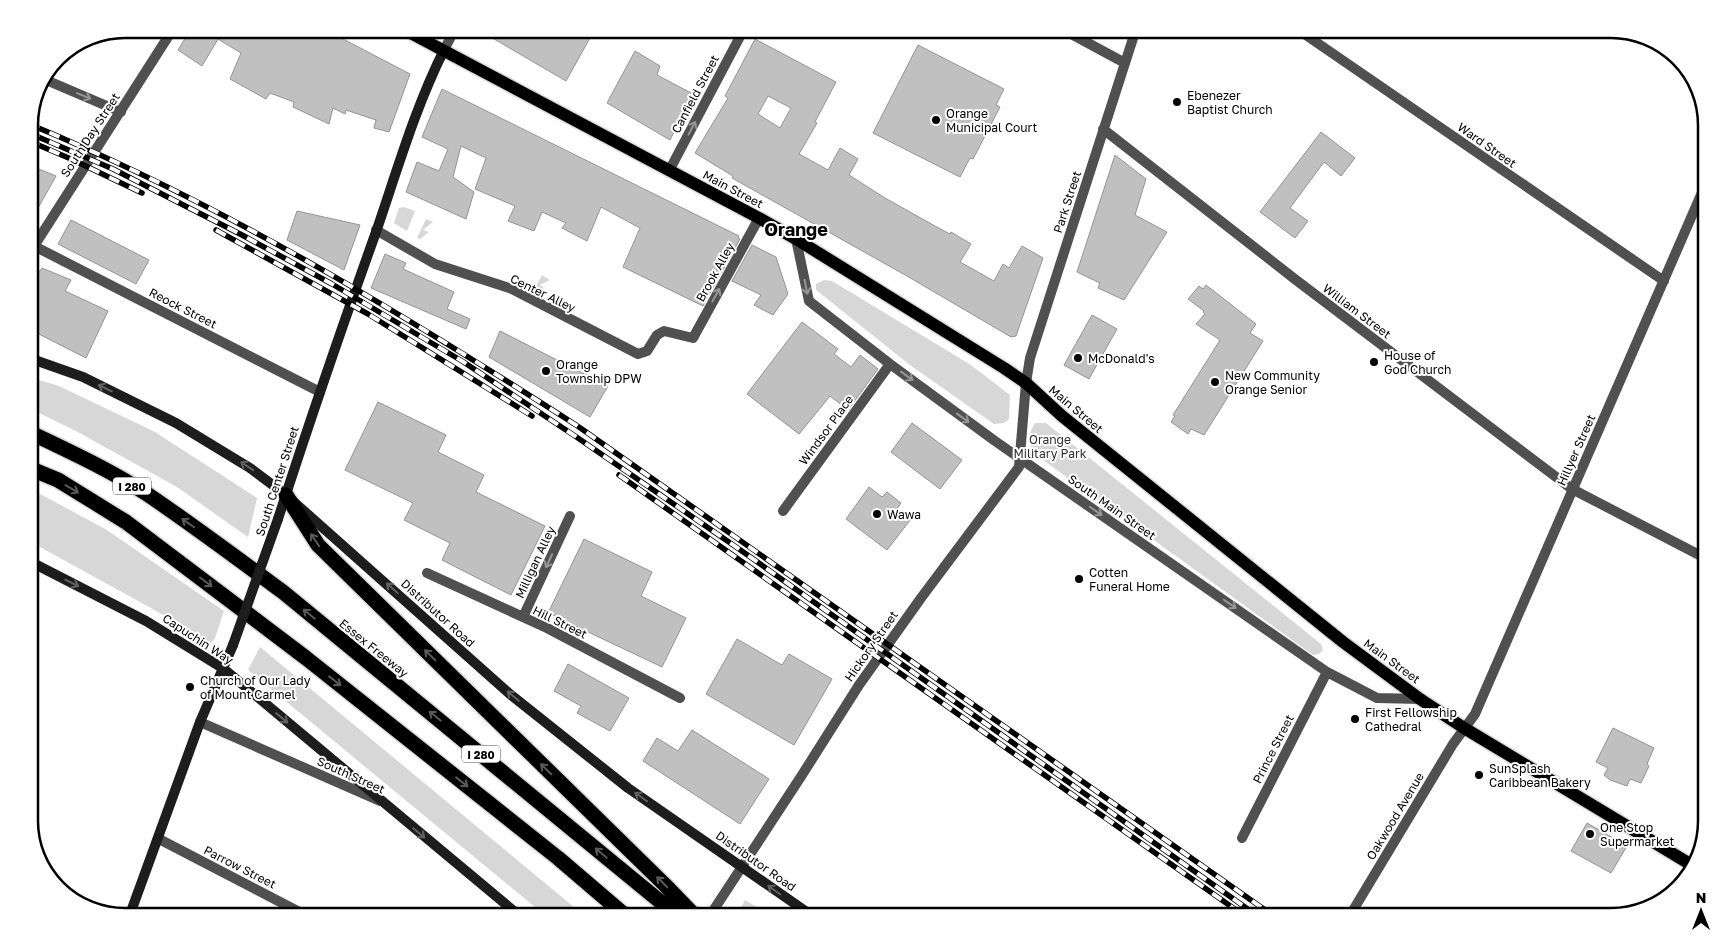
<svg xmlns="http://www.w3.org/2000/svg" width="1736" height="946" font-family="'Golos Text',sans-serif">
<style>
.green{fill:#d7d7d7}
.building{fill:#c0c0c0;stroke:#949494;fill-rule:evenodd}
.lines{fill:none;stroke-linecap:round;stroke-linejoin:round}
.primary-casing{stroke:#dbdbdb;stroke-width:15}
.highway-casing{stroke:#dbdbdb;stroke-width:18}
.street{stroke:#505050;stroke-width:10}
.secondary{stroke:#1d1d1d;stroke-width:10}
.primary{stroke:#000;stroke-width:12}
.highway{stroke:#000;stroke-width:15}
.rail-casing{stroke:#000;stroke-width:5.5}
.rail{stroke:#fff;stroke-width:4;stroke-dasharray:11;stroke-linecap:butt}
.secondary-bridge{stroke:#1d1d1d;stroke-width:10}
.oneway{stroke:#969696}
.oneway2{stroke:#616161}
.oneway3{stroke:#595959}
.poi-dot{fill:#000;stroke:#fff;stroke-width:2}
.labels{text-anchor:middle;dominant-baseline:central;stroke-width:4;stroke-linejoin:round;paint-order:stroke}
.shield{fill:#fff;stroke:#4c4c4c;stroke-width:1}
.shield-label{font-size:11px;font-weight:bold;fill:#000}
.street-label{font-size:12px;fill:#000;stroke:#fff}
.poi-label{font-size:12px;fill:#000;stroke:#fff;text-anchor:start}
.park-label{font-size:12px;fill:#2e2e2e;stroke:#fff}
.district-label{font-size:18px;font-weight:bold;fill:#000;stroke:#fff}
.rim{fill:none;stroke:#000;stroke-width:2.5}
</style>
<rect width="100%" height="100%" fill="#fff"/>
<!-- green -->
<path class="green" d="M 404,207 L 415,211 L 407,231 L 394,223 L 399,208 Z
M 426,219 L 433,222 L 423,230 L 429,232 L 420,239 L 417,238 Z
M 542,275 L 550,280 L 540,285 L 544,288 L 531,295 Z
M 824,280 L 832,281 L 971,365 L 1010,395 L 1009,419 L 1004,423 L 994,424 L 910,365 L 816,290 L 816,284 Z
M 29,377 L 59,386 L 155,432 L 257,498 L 248,537 L 177,487 L 76,431 L 29,408 Z
M 1035,423 L 1046,423 L 1321,644 L 1323,650 L 1319,654 L 1313,655 L 1032,452 L 1031,449 L 1031,430 Z
M 29,488 L 107,530 L 224,611 L 215,638 L 211,643 L 151,608 L 29,541 Z
M 260,647 L 586,917 L 547,917 L 248,670 Z
M 745,900 L 773,917 L 736,917 Z"/>
<!-- building -->
<path class="building" d="M 191,29 L 324,29 L 410,74 L 389,132 L 374,128 L 376,120 L 346,110 L 345,114 L 333,108 L 329,124 L 293,107 L 294,102 L 270,93 L 266,99 L 230,79 L 241,53 L 218,39 L 202,66 L 178,50 Z
M 477,29 L 595,29 L 566,81 Z
M 755,39 L 836,82 L 815,122 L 817,123 L 799,154 L 828,170 L 840,148 L 858,159 L 849,175 L 885,198 L 935,226 L 950,234 L 951,232 L 971,244 L 960,262 L 994,281 L 1003,264 L 1009,268 L 1022,246 L 1043,258 L 1016,336 L 1011,337 L 907,276 L 732,178 L 733,176 L 695,153 L 728,98 L 725,96 ZM 768,96 L 791,108 L 780,128 L 758,114 Z
M 918,45 L 1004,89 L 996,105 L 1000,107 L 973,159 L 970,158 L 960,177 L 873,133 Z
M 635,51 L 660,66 L 657,75 L 693,94 L 670,140 L 607,103 Z
M 442,89 L 739,236 L 738,238 L 740,239 L 703,306 L 623,267 L 640,228 L 601,207 L 587,241 L 562,228 L 566,223 L 542,212 L 534,231 L 508,221 L 515,206 L 475,189 L 486,158 L 461,146 L 453,177 L 474,192 L 466,219 L 406,192 L 417,162 L 439,171 L 448,149 L 422,137 Z
M 1321,132 L 1355,158 L 1341,176 L 1324,162 L 1290,208 L 1308,221 L 1295,238 L 1260,212 Z
M 1115,155 L 1146,179 L 1135,215 L 1167,232 L 1124,300 L 1098,288 L 1100,283 L 1077,272 Z
M 29,165 L 56,176 L 29,224 Z
M 297,211 L 360,225 L 344,270 L 287,240 Z
M 71,220 L 149,260 L 136,284 L 58,244 Z
M 752,245 L 776,257 L 788,294 L 773,315 L 754,305 L 761,295 L 732,281 Z
M 385,254 L 406,263 L 403,269 L 454,292 L 447,309 L 470,319 L 466,329 L 371,288 Z
M 42,268 L 71,280 L 65,291 L 108,311 L 86,358 L 29,329 L 29,287 Z
M 1206,285 L 1256,324 L 1250,333 L 1263,341 L 1204,435 L 1191,429 L 1188,434 L 1171,422 L 1175,416 L 1173,415 L 1220,340 L 1196,324 L 1205,314 L 1203,312 L 1204,311 L 1188,299 L 1199,286 L 1203,289 Z
M 1092,315 L 1117,329 L 1089,379 L 1064,365 Z
M 802,322 L 838,349 L 834,354 L 851,367 L 860,355 L 878,369 L 848,410 L 830,396 L 799,434 L 747,394 Z
M 500,331 L 608,386 L 590,417 L 489,357 Z
M 378,402 L 446,435 L 438,452 L 484,475 L 476,492 L 545,526 L 511,595 L 442,560 L 450,543 L 404,520 L 413,503 L 345,470 Z
M 912,423 L 962,460 L 940,489 L 891,452 Z
M 869,487 L 882,497 L 887,492 L 901,503 L 897,509 L 911,519 L 887,550 L 846,519 Z
M 584,539 L 652,572 L 641,596 L 686,618 L 662,667 L 548,613 Z
M 737,639 L 782,665 L 789,654 L 832,679 L 794,745 L 706,694 Z
M 568,664 L 629,698 L 610,731 L 577,713 L 581,706 L 554,691 Z
M 1613,728 L 1654,748 L 1647,764 L 1649,766 L 1641,783 L 1630,779 L 1627,786 L 1610,780 L 1604,775 L 1608,768 L 1596,762 Z
M 692,730 L 769,779 L 740,824 L 643,761 L 657,738 L 678,751 Z
M 1587,823 L 1627,846 L 1611,873 L 1571,851 Z"/>
<g class="lines">
<defs>
<path id="primary" d="M 403,29 L 759,218 L 796,239 L 1004,368 L 1026,383 L 1062,416 L 1343,642 L 1420,699 L 1464,728 L 1695,867"/>
<path id="highway" d="M 29,432 C 69,451 110,470 147,494 C 193,525 238,559 283,592 L 679,917
M 29,468 L 58,480 L 126,522 L 306,658 L 558,858 L 627,917
M 286,495 L 318,545 L 666,886 L 696,917"/>
</defs>
<!-- primary casing -->
<use href="#primary" class="primary-casing"/>
<!-- highway casing -->
<use href="#highway" class="highway-casing"/>
<!-- street -->
<path class="street" d="M 1062,29 L 1125,63
M 1297,29 L 1664,281
M 444,50 L 455,29
M 46,80 L 121,112
M 1103,129 L 1296,280 L 1572,489 L 1707,559
M 669,171 L 744,29
M 376,230 L 435,264 L 512,289 L 638,354 L 647,351 L 657,335 L 664,331 L 693,338 L 759,218
M 796,239 L 809,301 L 890,364 L 995,441 L 1327,672 L 1377,698 L 1420,699
M 34,246 L 320,392
M 29,254 L 173,29
M 783,511 L 890,364
M 427,573 L 547,628 L 680,698
M 523,617 L 570,516
M 200,722 L 380,801
M 1242,838 L 1327,672
M 159,839 L 309,917
M 709,917 L 802,775 L 859,685 L 921,598 L 1019,467 L 1026,383 L 1030,358 L 1136,29
M 1349,917 L 1453,744 L 1475,714 L 1707,181"/>
<!-- secondary -->
<path class="secondary" d="M 29,358 L 83,377 L 176,423 L 250,468 L 286,495 L 511,695 L 628,788 L 814,917
M 278,519 C 309,423 342,327 376,232 C 397,171 415,108 444,50
M 29,561 L 146,621 L 224,669 L 521,917
M 129,917 L 200,722 L 233,645"/>
<!-- primary -->
<use href="#primary" class="primary"/>
<!-- highway -->
<use href="#highway" class="highway"/>
<defs>
<path id="rail" d="M 29,124 C 223,204 403,314 579,427 L 1275,917
M 29,133 L 113,169 L 242,235 L 332,284 L 462,361 L 575,436 L 739,549 L 1259,917
M 29,141 L 71,159 L 142,193
M 216,230 L 368,314 L 532,416
M 619,475 L 1246,917"/>
</defs>
<!-- rail casing -->
<use href="#rail" class="rail-casing"/>
<!-- rail -->
<use href="#rail" class="rail"/>
<!-- secondary-bridge -->
<path class="secondary-bridge" d="M 233,645 L 278,519"/>
</g>
<!-- one-way arrows -->
<defs><path id="oneway-shaft" d="M-6 0H5M1.5-3L5.5 0L1.5 3" fill="none" stroke-width="1.6" stroke-linecap="round" stroke-linejoin="round" transform="scale(1.25)"/></defs>
<g class="oneway">
<use href="#oneway-shaft" transform="translate(84 96) rotate(23)"/>
<use href="#oneway-shaft" transform="translate(692 128) rotate(-62)"/>
<use href="#oneway-shaft" transform="translate(806 287) rotate(79)"/>
<use href="#oneway-shaft" transform="translate(716 295) rotate(-61)"/>
<use href="#oneway-shaft" transform="translate(907 376) rotate(36)"/>
<use href="#oneway-shaft" transform="translate(963 418) rotate(36)"/>
<use href="#oneway-shaft" transform="translate(1096 511) rotate(35)"/>
<use href="#oneway-shaft" transform="translate(549 561) rotate(115)"/>
<use href="#oneway-shaft" transform="translate(1230 604) rotate(35)"/>
</g>
<g class="oneway2">
<use href="#oneway-shaft" transform="translate(105 388) rotate(-154)"/>
<use href="#oneway-shaft" transform="translate(247 466) rotate(-147)"/>
<use href="#oneway-shaft" transform="translate(72 583) rotate(27)"/>
<use href="#oneway-shaft" transform="translate(392 588) rotate(-138)"/>
<use href="#oneway-shaft" transform="translate(513 696) rotate(-140)"/>
<use href="#oneway-shaft" transform="translate(282 718) rotate(40)"/>
<use href="#oneway-shaft" transform="translate(641 797) rotate(-145)"/>
<use href="#oneway-shaft" transform="translate(419 833) rotate(40)"/>
<use href="#oneway-shaft" transform="translate(774 890) rotate(-145)"/>
</g>
<g class="oneway3">
<use href="#oneway-shaft" transform="translate(72 489) rotate(31)"/>
<use href="#oneway-shaft" transform="translate(188 523) rotate(-145)"/>
<use href="#oneway-shaft" transform="translate(315 540) rotate(-124)"/>
<use href="#oneway-shaft" transform="translate(206 582) rotate(37)"/>
<use href="#oneway-shaft" transform="translate(309 614) rotate(-141)"/>
<use href="#oneway-shaft" transform="translate(430 655) rotate(-136)"/>
<use href="#oneway-shaft" transform="translate(335 681) rotate(38)"/>
<use href="#oneway-shaft" transform="translate(435 716) rotate(-141)"/>
<use href="#oneway-shaft" transform="translate(546 769) rotate(-136)"/>
<use href="#oneway-shaft" transform="translate(462 782) rotate(38)"/>
<use href="#oneway-shaft" transform="translate(601 853) rotate(-140)"/>
<use href="#oneway-shaft" transform="translate(662 882) rotate(-135)"/>
</g>
<!-- markers -->
<g class="poi-dot">
<circle cx="1177" cy="102" r="5"/>
<circle cx="936" cy="120" r="5"/>
<circle cx="1078" cy="358" r="5"/>
<circle cx="1374" cy="362" r="5"/>
<circle cx="546" cy="371" r="5"/>
<circle cx="1215" cy="382" r="5"/>
<circle cx="877" cy="514" r="5"/>
<circle cx="1079" cy="579" r="5"/>
<circle cx="190" cy="687" r="5"/>
<circle cx="1355" cy="719" r="5"/>
<circle cx="1479" cy="775" r="5"/>
<circle cx="1590" cy="834" r="5"/>
</g>
<g class="labels">
<!-- shield labels -->
<g class="shield">
<rect x="113" y="477.5" width="38" height="17" rx="4"/>
<rect x="462" y="745.5" width="38" height="17" rx="4"/>
</g>
<g class="shield-label">
<text x="132" y="486">I 280</text>
<text x="481" y="754">I 280</text>
</g>
<!-- street labels -->
<g class="street-label">
<text transform="translate(695 94) rotate(-62)">Canfield Street</text>
<text transform="translate(90 135) rotate(-57)">South Day Street</text>
<text transform="translate(1487 145) rotate(35)">Ward Street</text>
<text transform="translate(733 189) rotate(28)">Main Street</text>
<text transform="translate(1067 202) rotate(-72)">Park Street</text>
<text transform="translate(715 272) rotate(-61)">Brook Alley</text>
<text transform="translate(543 293) rotate(26)">Center Alley</text>
<text transform="translate(183 308) rotate(27)">Reock Street</text>
<text transform="translate(1357 311) rotate(37)">William Street</text>
<text transform="translate(1076 409) rotate(40)">Main Street</text>
<text transform="translate(826 430) rotate(-54)">Windsor Place</text>
<text transform="translate(1576 450) rotate(-66)">Hillyer Street</text>
<text transform="translate(277 481) rotate(-72)">South Center Street</text>
<text transform="translate(1112 507) rotate(35)">South Main Street</text>
<text transform="translate(535 562) rotate(-65)">Milligan Alley</text>
<text transform="translate(438 613) rotate(42)">Distributor Road</text>
<text transform="translate(560 622) rotate(26)">Hill Street</text>
<text transform="translate(198 639) rotate(33)">Capuchin Way</text>
<text transform="translate(871 646) rotate(-55)">Hickory Street</text>
<text transform="translate(374 648) rotate(39)">Essex Freeway</text>
<text transform="translate(1392 661) rotate(36)">Main Street</text>
<text transform="translate(1273 749) rotate(-63)">Prince Street</text>
<text transform="translate(351 775) rotate(24)">South Street</text>
<text transform="translate(1395 816) rotate(-59)">Oakwood Avenue</text>
<text transform="translate(756 861) rotate(35)">Distributor Road</text>
<text transform="translate(240 867) rotate(27)">Parrow Street</text>
</g>
<!-- poi labels -->
<g class="poi-label">
<text x="1187" y="95">Ebenezer<tspan x="1187" dy="14">Baptist Church</tspan></text>
<text x="946" y="113">Orange<tspan x="946" dy="14">Municipal Court</tspan></text>
<text x="1384" y="355">House of<tspan x="1384" dy="14">God Church</tspan></text>
<text x="1088" y="358">McDonald's</text>
<text x="556" y="364">Orange<tspan x="556" dy="14">Township DPW</tspan></text>
<text x="1225" y="375">New Community<tspan x="1225" dy="14">Orange Senior</tspan></text>
<text x="887" y="514">Wawa</text>
<text x="1089" y="572">Cotten<tspan x="1089" dy="14">Funeral Home</tspan></text>
<text x="200" y="680">Church of Our Lady<tspan x="200" dy="14">of Mount Carmel</tspan></text>
<text x="1365" y="712">First Fellowship<tspan x="1365" dy="14">Cathedral</tspan></text>
<text x="1489" y="768">SunSplash<tspan x="1489" dy="14">Caribbean Bakery</tspan></text>
<text x="1600" y="827">One Stop<tspan x="1600" dy="14">Supermarket</tspan></text>
</g>
<!-- park labels -->
<g class="park-label">
<text x="1050" y="439">Orange<tspan x="1050" dy="14">Military Park</tspan></text>
</g>
<!-- district labels -->
<g class="district-label">
<text x="796" y="229">Orange</text>
</g>
</g>
<!-- crop -->
<path d="M0 0H1736V946H0ZM125 38H1611A87 87 0 0 1 1698 125V821A87 87 0 0 1 1611 908H125A87 87 0 0 1 38 821V125A87 87 0 0 1 125 38Z" fill="#fff" fill-rule="evenodd"/>
<path class="rim" d="M125 38H1611A87 87 0 0 1 1698 125V821A87 87 0 0 1 1611 908H125A87 87 0 0 1 38 821V125A87 87 0 0 1 125 38Z"/>
<!-- north arrow -->
<g transform="translate(1701 911)" stroke="#ffffff" stroke-width="4" paint-order="stroke">
<path d="M0-4L9 19L0 12L-9 19Z" fill="#000000"/>
<text y="-8" font-size="14" font-weight="bold" text-anchor="middle" fill="#000000">N</text>
</g>
</svg>
